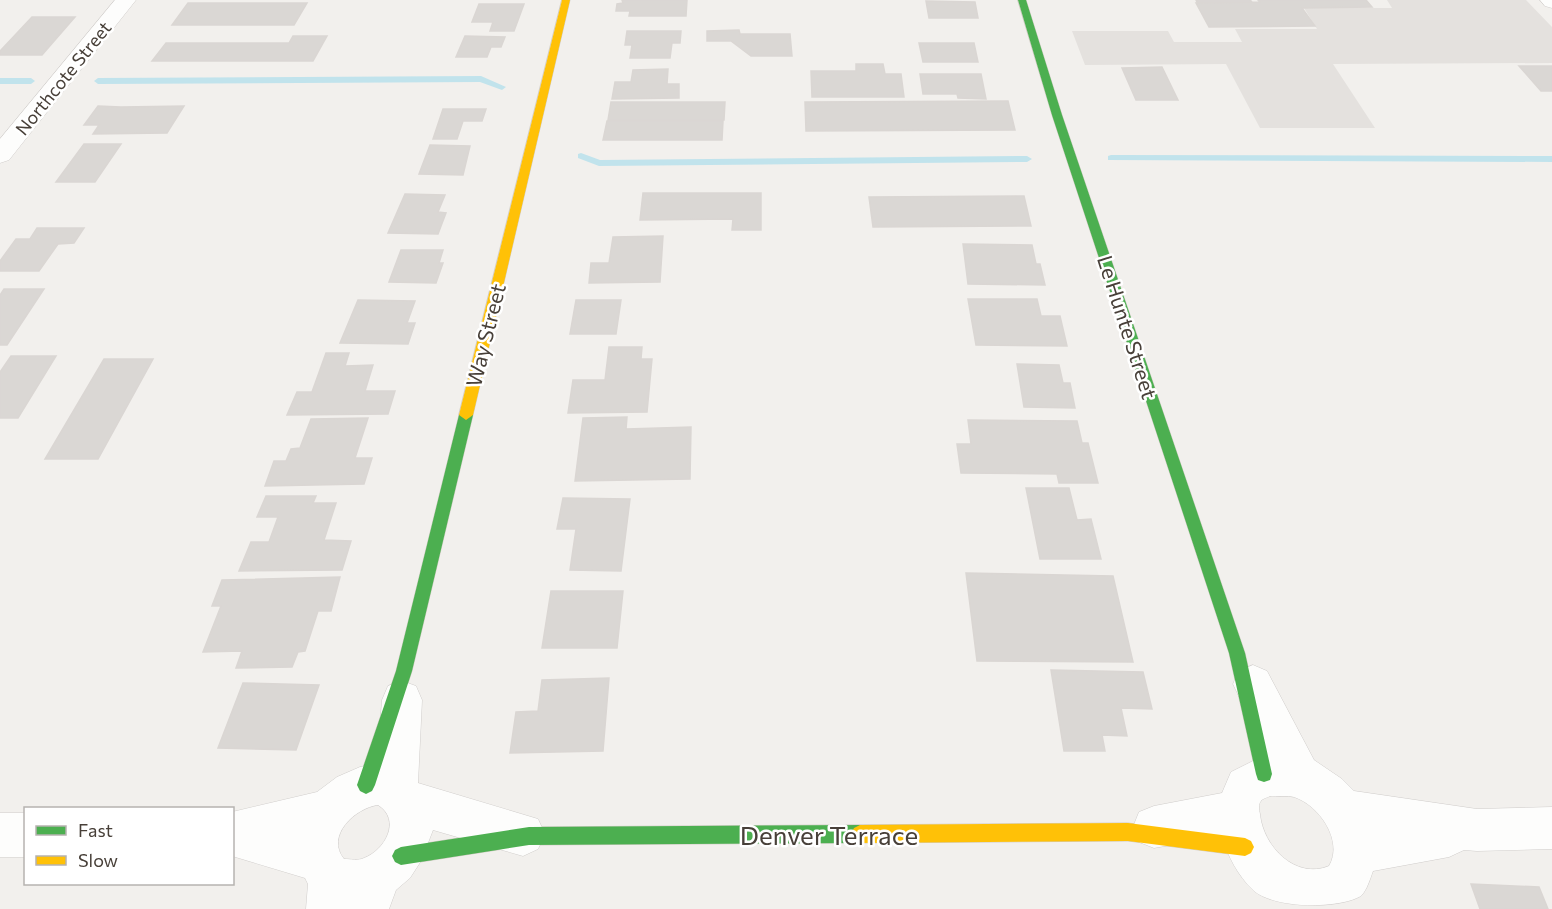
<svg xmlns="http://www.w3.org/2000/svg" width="1552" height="909" font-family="Commissioner,sans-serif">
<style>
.parking{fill:#e4e1de}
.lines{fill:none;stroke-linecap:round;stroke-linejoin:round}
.stream{fill:#c1e3ec;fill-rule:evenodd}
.building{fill:#dad7d4;stroke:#dad6d3;stroke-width:1.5}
.street-casing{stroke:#d0cdcb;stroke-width:1}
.fast-casing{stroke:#d2cdc5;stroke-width:1}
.slow-casing{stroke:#d2cdc5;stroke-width:1}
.street{fill:#fdfdfc;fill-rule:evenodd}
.fast{fill:#4caf50;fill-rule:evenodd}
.slow{fill:#ffc107;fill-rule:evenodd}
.labels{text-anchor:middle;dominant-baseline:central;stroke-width:5;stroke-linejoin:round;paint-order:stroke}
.far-street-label{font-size:18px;fill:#484039;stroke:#fff}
.street-label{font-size:21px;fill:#484039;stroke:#fff}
.near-street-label{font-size:26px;fill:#484039;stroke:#fff}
</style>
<rect width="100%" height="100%" fill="#f2f0ed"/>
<!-- parking -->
<path class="parking" d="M 1387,0 L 1526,0 L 1552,27 L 1552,63 L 1333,64 L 1375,128 L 1260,128 L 1226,64 L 1085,65 L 1072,31 L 1168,31 L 1174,42 L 1242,42 L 1235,29 L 1317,29 L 1304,8 L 1392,8 Z"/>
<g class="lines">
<!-- stream -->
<path class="stream" d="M 481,76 L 506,87 L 502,90 L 480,82 L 98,84 L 94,81 L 98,78 Z
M 0,78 L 31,78 L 35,81 L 31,84 L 0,84 Z
M 581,153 L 600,160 L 1027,156 L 1032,159 L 1027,162 L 599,166 L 578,158 L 578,154 Z
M 1111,155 L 1552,156 L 1552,162 L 1108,160 L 1108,156 Z"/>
</g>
<!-- building -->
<path class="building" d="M 622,0 L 687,0 L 686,16 L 629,16 L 630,11 L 616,11 L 617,4 L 623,3 Z
M 1196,0 L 1250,0 L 1252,2 L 1197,2 Z
M 1258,0 L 1366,0 L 1372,7 L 1302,8 L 1315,26 L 1209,27 L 1196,3 L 1260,2 Z
M 926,1 L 975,2 L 978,18 L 929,18 Z
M 188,3 L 307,3 L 294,25 L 172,25 Z
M 479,4 L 524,4 L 514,31 L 490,31 L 493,22 L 472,22 Z
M 32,17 L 75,17 L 42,55 L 0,55 L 0,51 Z
M 739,30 L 740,34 L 790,34 L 792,56 L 751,56 L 731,41 L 707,41 L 707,31 Z
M 627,31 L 681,31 L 680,43 L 672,43 L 670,58 L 630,58 L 632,45 L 625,45 Z
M 293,36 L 327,36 L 313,61 L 152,61 L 166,43 L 289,43 Z
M 465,36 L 505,37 L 501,47 L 491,47 L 487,57 L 456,57 Z
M 919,43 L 974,43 L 978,62 L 923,62 Z
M 856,64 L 883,64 L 885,74 L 901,74 L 904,97 L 812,97 L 811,71 L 856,71 Z
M 1519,66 L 1552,66 L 1552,91 L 1541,91 Z
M 1162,67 L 1178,100 L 1136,100 L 1122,68 Z
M 668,69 L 667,84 L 679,84 L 679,98 L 612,99 L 615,82 L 631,82 L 633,70 Z
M 920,74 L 981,74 L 986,99 L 958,98 L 957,94 L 923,94 Z
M 1008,101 L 1015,130 L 806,131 L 805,102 Z
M 611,102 L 725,102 L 724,120 L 608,120 Z
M 98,106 L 121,107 L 184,106 L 167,133 L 93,134 L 99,125 L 84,125 Z
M 443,109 L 486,109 L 482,121 L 463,121 L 457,139 L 433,139 Z
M 607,121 L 723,121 L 722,140 L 603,140 Z
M 84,144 L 121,144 L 95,182 L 56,182 Z
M 430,145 L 470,146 L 463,175 L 419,174 Z
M 643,193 L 761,193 L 761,230 L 732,230 L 733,219 L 640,220 Z
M 405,194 L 445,195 L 438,212 L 446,213 L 438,234 L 388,233 Z
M 1024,196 L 1031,226 L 873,227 L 869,197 Z
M 37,228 L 84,228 L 74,243 L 58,244 L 39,271 L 0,271 L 0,261 L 16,239 L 30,239 Z
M 663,236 L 660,282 L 589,283 L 591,263 L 609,263 L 613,237 Z
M 963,244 L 1032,245 L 1036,264 L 1040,264 L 1045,285 L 968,284 Z
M 401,250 L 443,250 L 439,263 L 443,263 L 436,283 L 389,282 Z
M 4,289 L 44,289 L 7,345 L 0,345 L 0,295 Z
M 968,299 L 1037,299 L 1041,316 L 1060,316 L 1067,346 L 976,345 Z
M 358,300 L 415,301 L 407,323 L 415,323 L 408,344 L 340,343 Z
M 576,300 L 621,300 L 616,334 L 570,334 Z
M 609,347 L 642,347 L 641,359 L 652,359 L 647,412 L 568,413 L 573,380 L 605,380 Z
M 326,353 L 349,353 L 345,366 L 373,365 L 365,391 L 395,391 L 388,414 L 287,415 L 297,392 L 312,392 Z
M 11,356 L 56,356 L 18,418 L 0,418 L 0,372 Z
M 104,359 L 153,359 L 98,459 L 45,459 Z
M 1017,364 L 1059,365 L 1063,383 L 1070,383 L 1075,408 L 1024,407 Z
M 627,417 L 626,429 L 691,427 L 690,479 L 575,481 L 583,418 Z
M 368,418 L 355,458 L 372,458 L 364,484 L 265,486 L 274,461 L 286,461 L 291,449 L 300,448 L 311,419 Z
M 968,420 L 1077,421 L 1082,443 L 1088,443 L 1098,483 L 1059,483 L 1057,474 L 961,473 L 957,444 L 971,444 Z
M 1026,488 L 1069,488 L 1077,520 L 1091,519 L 1101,559 L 1040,559 Z
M 266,496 L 316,496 L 313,503 L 336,503 L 324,540 L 351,541 L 342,570 L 239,571 L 251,542 L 269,542 L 278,517 L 257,517 Z
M 563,498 L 630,499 L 621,571 L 570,570 L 576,529 L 557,529 Z
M 966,573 L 1113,576 L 1133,662 L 977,661 Z
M 340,577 L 331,611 L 318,611 L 305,651 L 298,652 L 292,667 L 236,668 L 242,651 L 203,652 L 221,606 L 212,606 L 222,580 Z
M 551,591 L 623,591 L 617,648 L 542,648 Z
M 1051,670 L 1143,672 L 1152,709 L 1121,708 L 1127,736 L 1102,735 L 1105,751 L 1064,751 Z
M 609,678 L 603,751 L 510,753 L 516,712 L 538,711 L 542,680 Z
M 243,683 L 319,685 L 296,750 L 218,748 Z
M 1471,884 L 1539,887 L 1548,909 L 1480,909 Z"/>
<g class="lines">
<defs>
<path id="street" d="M 115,0 L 136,0 L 9,160 L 0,163 L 0,139 Z
M 1540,0 L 1552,0 L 1552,8 L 1545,6 Z
M 1253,665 L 1267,671 L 1314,760 L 1342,779 L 1354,791 L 1477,809 L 1552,807 L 1552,849 L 1477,851 L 1464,850 L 1449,857 L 1373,871 C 1370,879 1367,890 1361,896 C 1339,909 1276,909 1254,891 C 1237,875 1229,857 1221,836 L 1154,848 L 1139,842 L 1133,827 L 1139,812 L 1154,806 L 1222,793 L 1231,772 L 1267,754 L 1233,684 L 1239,671 ZM 1270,796 C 1277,797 1287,795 1294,797 C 1319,805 1344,841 1329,866 C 1295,880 1263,846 1260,814 C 1259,810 1258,804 1261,801 C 1263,798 1267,798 1270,796 Z
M 402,681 L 416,686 L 422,700 L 418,783 L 538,819 L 545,834 L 538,849 L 523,856 L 433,830 L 421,861 L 410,878 L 396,890 L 389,909 L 306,909 L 308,884 L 305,878 L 232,856 L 232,812 L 317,792 L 337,777 L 360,767 L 377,764 L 382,700 L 388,686 ZM 378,805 C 402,820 385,850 364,858 C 359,861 350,859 344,859 C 325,836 355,808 378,805 Z
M 0,813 L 26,813 L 26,857 L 0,857 Z"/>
<path id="fast" d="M 1018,0 L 1026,0 L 1062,115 L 1245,653 L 1272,774 L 1270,780 L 1264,782 L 1258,780 L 1256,774 L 1229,653 L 1052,115 Z
M 466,410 L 473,415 L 412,671 L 375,785 L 372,791 L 366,794 L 360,791 L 357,785 L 396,671 L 459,415 Z
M 860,825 L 866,828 L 869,834 L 866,840 L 860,843 L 529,845 L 401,865 L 395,862 L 392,856 L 395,850 L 401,847 L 529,827 Z"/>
<path id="slow" d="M 562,0 L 570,0 L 473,415 L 466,420 L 459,415 Z
M 1128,823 L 1245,838 L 1251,841 L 1254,847 L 1251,853 L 1245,856 L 1128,841 L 860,843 L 854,840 L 851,834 L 854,828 L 860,825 Z"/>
</defs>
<!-- street casing -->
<use href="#street" class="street-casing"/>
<!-- fast casing -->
<use href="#fast" class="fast-casing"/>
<!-- slow casing -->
<use href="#slow" class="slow-casing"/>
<!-- street -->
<use href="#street" class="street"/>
<!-- fast -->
<use href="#fast" class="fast"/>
<!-- slow -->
<use href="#slow" class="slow"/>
</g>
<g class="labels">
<!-- far-street labels -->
<g class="far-street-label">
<text transform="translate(63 78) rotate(-51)">Northcote Street</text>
</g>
<!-- street labels -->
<g class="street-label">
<text transform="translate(1128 327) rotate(72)">Le Hunte Street</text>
<text transform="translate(485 335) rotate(-76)">Way Street</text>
</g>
<!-- near-street labels -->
<g class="near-street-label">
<text x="829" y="834">Denver Terrace</text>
</g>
</g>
<!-- legend -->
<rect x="24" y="807" width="210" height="78" fill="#ffffff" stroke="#b6b3b0" stroke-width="1.5"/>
<rect x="36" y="826" width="30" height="9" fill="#4caf50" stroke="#b6b3b0" stroke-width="1.5"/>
<text x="78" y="837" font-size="18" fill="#484039">Fast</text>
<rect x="36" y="856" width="30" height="9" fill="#ffc107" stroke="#b6b3b0" stroke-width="1.5"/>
<text x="78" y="867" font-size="18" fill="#484039">Slow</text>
</svg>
